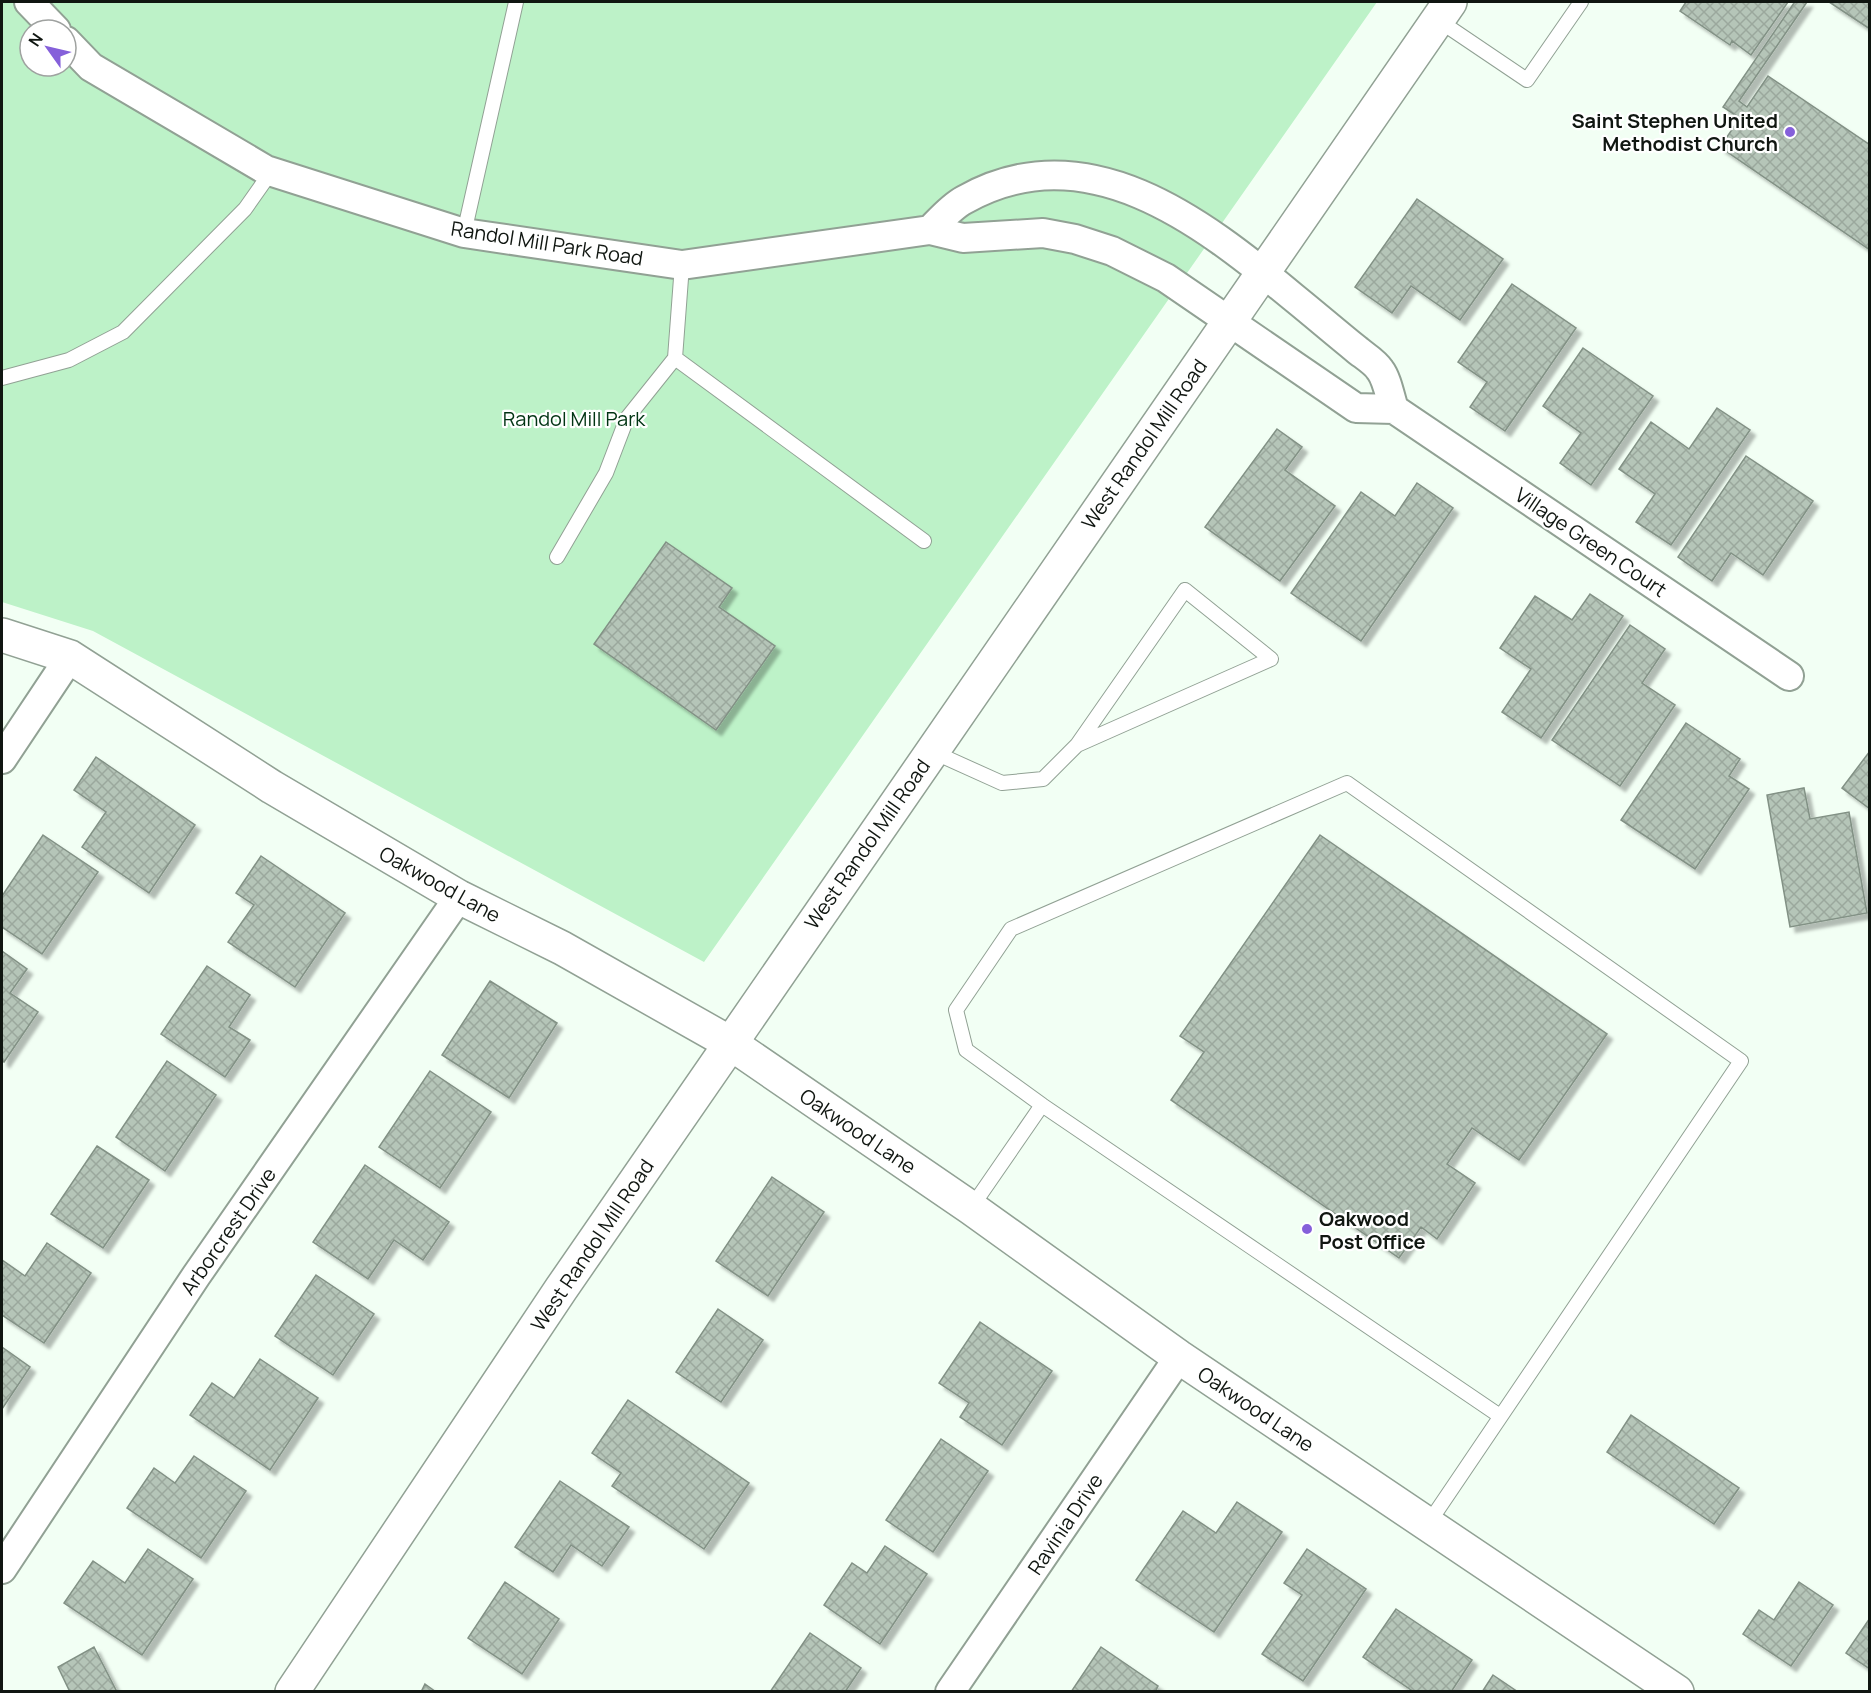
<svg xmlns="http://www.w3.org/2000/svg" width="1871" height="1693" font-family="Manrope,sans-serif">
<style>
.green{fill:#bdf2c8;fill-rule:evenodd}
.building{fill:url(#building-cross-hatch);stroke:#829185;stroke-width:1.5;filter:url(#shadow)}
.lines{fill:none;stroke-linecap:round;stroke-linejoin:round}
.service-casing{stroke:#91a194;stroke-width:16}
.minor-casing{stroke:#91a194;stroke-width:32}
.tertiary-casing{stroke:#91a194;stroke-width:36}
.secondary-casing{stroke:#91a194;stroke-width:36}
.service{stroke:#fff;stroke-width:14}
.minor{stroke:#fff;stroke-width:28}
.tertiary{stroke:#fff;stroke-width:33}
.secondary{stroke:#fff;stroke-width:33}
.poi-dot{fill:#8560da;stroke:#fff;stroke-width:2}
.labels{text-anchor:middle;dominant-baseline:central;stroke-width:4.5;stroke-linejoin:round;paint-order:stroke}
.poi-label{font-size:20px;font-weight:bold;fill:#101611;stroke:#fff;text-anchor:end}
.street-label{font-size:20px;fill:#101611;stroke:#fff}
.park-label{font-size:20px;fill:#003413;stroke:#fff}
</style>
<defs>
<pattern id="building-cross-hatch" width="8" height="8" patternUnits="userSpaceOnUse" patternTransform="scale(1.5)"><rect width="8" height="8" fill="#b5c5b8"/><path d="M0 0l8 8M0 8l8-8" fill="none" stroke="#9ba89d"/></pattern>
<filter id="shadow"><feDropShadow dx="5.5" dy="5.5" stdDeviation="1.5" flood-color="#0004"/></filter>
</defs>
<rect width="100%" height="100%" fill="#f2fff4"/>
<!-- green -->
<path class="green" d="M 2,2 L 1377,2 L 704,962 L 93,631 L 2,602 ZM 30,30 L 66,30 L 66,66 L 30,66 Z"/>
<!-- building -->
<path class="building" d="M 1686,2 L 1788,2 L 1751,55 L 1732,41 L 1730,45 L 1680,11 Z
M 1792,2 L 1807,2 L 1739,101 L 1747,107 L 1768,76 L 1870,145 L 1870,250 L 1720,147 L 1740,118 L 1723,107 L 1794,3 Z
M 1829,2 L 1870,2 L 1870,29 Z
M 1417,199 L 1503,259 L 1460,320 L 1411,286 L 1392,313 L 1355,287 Z
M 1512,284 L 1576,328 L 1505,431 L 1470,407 L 1487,382 L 1458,362 Z
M 1583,348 L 1653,396 L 1591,485 L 1560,463 L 1581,433 L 1543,406 Z
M 1717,408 L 1750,430 L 1671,545 L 1636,522 L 1655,494 L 1619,469 L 1651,422 L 1689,449 Z
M 1277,429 L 1302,447 L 1285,470 L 1335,506 L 1280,581 L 1205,527 Z
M 1746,456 L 1813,501 L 1763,575 L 1731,553 L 1712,581 L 1678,557 Z
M 1417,483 L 1453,508 L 1361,641 L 1291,593 L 1361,492 L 1395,516 Z
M 666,542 L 732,588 L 719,607 L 775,646 L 716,730 L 594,644 Z
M 1590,594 L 1623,616 L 1541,738 L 1502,712 L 1531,669 L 1500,648 L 1535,596 L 1572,620 Z
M 1630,625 L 1665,649 L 1642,683 L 1675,705 L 1620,786 L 1552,740 Z
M 1686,723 L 1740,759 L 1729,776 L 1749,789 L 1695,869 L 1621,820 Z
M 1870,751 L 1870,809 L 1842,788 Z
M 96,757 L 195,825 L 149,893 L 82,847 L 106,812 L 74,790 Z
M 1804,788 L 1810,819 L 1849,812 L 1867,913 L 1790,927 L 1767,795 Z
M 43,835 L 98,872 L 42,954 L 2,927 L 2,896 Z
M 1320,835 L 1607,1034 L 1519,1160 L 1472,1128 L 1447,1164 L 1475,1183 L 1437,1239 L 1421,1227 L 1399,1258 L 1171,1100 L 1204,1052 L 1180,1036 Z
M 261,856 L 345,913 L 295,987 L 228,942 L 254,905 L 236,893 Z
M 2,951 L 27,969 L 10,993 L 38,1012 L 4,1062 L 2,1060 Z
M 207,966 L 250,995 L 229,1027 L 250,1040 L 225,1077 L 161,1034 Z
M 490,981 L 557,1023 L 509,1098 L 442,1055 Z
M 167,1061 L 216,1095 L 165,1171 L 116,1137 Z
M 430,1071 L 491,1112 L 440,1188 L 379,1147 Z
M 97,1146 L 149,1180 L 103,1248 L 51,1214 Z
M 365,1165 L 449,1222 L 423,1260 L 394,1240 L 368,1279 L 313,1242 Z
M 772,1177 L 824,1212 L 768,1296 L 716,1261 Z
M 47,1243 L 91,1273 L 44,1343 L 2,1315 L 2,1260 L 25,1276 Z
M 316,1275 L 374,1314 L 333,1375 L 275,1336 Z
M 718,1309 L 763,1340 L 721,1402 L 676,1372 Z
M 980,1322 L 1052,1371 L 1002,1445 L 960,1417 L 969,1403 L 939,1383 Z
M 2,1347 L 30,1367 L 2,1409 Z
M 260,1359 L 318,1398 L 270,1470 L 190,1415 L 212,1383 L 234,1398 Z
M 628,1400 L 749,1483 L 704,1549 L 612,1486 L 621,1473 L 592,1453 Z
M 1631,1415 L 1739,1488 L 1714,1524 L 1607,1452 Z
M 941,1439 L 988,1471 L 933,1552 L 886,1520 Z
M 194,1456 L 246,1491 L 201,1558 L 127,1508 L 154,1468 L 175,1483 Z
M 560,1481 L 629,1527 L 602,1566 L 571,1545 L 553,1572 L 515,1547 Z
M 1237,1502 L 1282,1532 L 1214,1632 L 1136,1580 L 1183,1511 L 1216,1533 Z
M 885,1546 L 927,1574 L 880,1644 L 824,1605 L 852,1563 L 867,1573 Z
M 148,1549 L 193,1579 L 142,1655 L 64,1603 L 93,1561 L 125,1583 Z
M 1307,1549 L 1366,1589 L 1303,1681 L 1262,1654 L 1302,1595 L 1284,1583 Z
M 505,1582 L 559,1619 L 522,1674 L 468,1638 Z
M 1799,1582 L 1833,1605 L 1791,1666 L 1743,1634 L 1759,1610 L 1774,1620 Z
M 1396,1609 L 1472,1660 L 1451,1692 L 1414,1692 L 1363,1657 Z
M 1870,1618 L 1870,1669 L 1846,1653 Z
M 810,1633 L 861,1668 L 845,1692 L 770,1692 Z
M 94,1647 L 117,1692 L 70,1692 L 58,1667 Z
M 1101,1647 L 1158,1686 L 1155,1692 L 1071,1692 Z
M 1493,1675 L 1518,1692 L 1482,1692 Z
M 425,1684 L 436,1692 L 421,1692 Z"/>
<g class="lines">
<defs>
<path id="service" d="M 1438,20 L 1527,80 L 1581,2
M 464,233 L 516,2
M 682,265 L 675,358 L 924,541
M 2,378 L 69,360 L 123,332 L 245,209 L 271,172
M 557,557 L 606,473 L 627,418 L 675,358
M 931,751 L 1002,783 L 1043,779 L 1077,745 L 1185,590 L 1271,659 L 1077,745
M 1042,1105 L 1500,1416
M 971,1208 L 1042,1105 L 966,1050 L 956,1010 L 1011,929 L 1347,783 L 1741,1061 L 1428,1524"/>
<path id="minor" d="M 29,2 L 56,30
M 66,41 L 91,67 L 266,170 L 464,233 L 682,265 L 930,230 L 963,238 L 1043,233 L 1075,239 L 1112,251 L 1166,278 L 1356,408 L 1394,409 L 1789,676
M 930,230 C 940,220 951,207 964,200 C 1086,131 1201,221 1293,297 C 1314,314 1335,332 1356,349 C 1363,355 1375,362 1380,370 C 1387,379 1390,397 1394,409
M 2,759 L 70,657
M 2,1569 L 196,1276 L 459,897
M 950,1692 L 1179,1357"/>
<path id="tertiary" d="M 2,635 L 70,657 L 272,787 L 459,897 L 562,948 L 730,1043 L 971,1208 L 1179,1357 L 1677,1692"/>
<path id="secondary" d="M 292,1692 L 561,1289 L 1450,2"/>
</defs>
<!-- service casing -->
<use href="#service" class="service-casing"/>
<!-- minor casing -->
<use href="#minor" class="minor-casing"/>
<!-- tertiary casing -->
<use href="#tertiary" class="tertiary-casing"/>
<!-- secondary casing -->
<use href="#secondary" class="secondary-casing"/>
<!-- service -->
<use href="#service" class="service"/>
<!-- minor -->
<use href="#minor" class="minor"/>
<!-- tertiary -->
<use href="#tertiary" class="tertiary"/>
<!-- secondary -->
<use href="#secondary" class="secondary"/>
</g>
<!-- markers -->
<g class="poi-dot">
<circle cx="1790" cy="132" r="6"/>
<circle cx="1307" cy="1229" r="6"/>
</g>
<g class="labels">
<!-- poi labels -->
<g class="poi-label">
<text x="1778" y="120">Saint Stephen United<tspan x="1778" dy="23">Methodist Church</tspan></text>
<text x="1319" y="1218" text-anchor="start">Oakwood<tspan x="1319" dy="23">Post Office</tspan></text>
</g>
<!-- street labels -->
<g class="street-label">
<text transform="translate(547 243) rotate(9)">Randol Mill Park Road</text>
<text transform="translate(1144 444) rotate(-55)">West Randol Mill Road</text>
<text transform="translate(1591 542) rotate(34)">Village Green Court</text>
<text transform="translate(867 844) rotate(-55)">West Randol Mill Road</text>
<text transform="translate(440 884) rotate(29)">Oakwood Lane</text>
<text transform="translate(858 1131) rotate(34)">Oakwood Lane</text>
<text transform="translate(228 1231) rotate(-55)">Arborcrest Drive</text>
<text transform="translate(592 1245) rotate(-56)">West Randol Mill Road</text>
<text transform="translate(1256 1409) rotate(34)">Oakwood Lane</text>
<text transform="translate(1065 1524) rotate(-56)">Ravinia Drive</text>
</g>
<!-- park labels -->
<g class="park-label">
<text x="574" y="418">Randol Mill Park</text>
</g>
</g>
<!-- border -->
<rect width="1871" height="1693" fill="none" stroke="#101611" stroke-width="6"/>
<!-- north arrow -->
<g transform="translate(48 48) rotate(304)"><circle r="28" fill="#ffffff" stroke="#9fa2a0" stroke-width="1.5"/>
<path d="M0-4.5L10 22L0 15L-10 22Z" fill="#8560da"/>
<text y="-9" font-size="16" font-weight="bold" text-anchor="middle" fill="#101611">N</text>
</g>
</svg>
